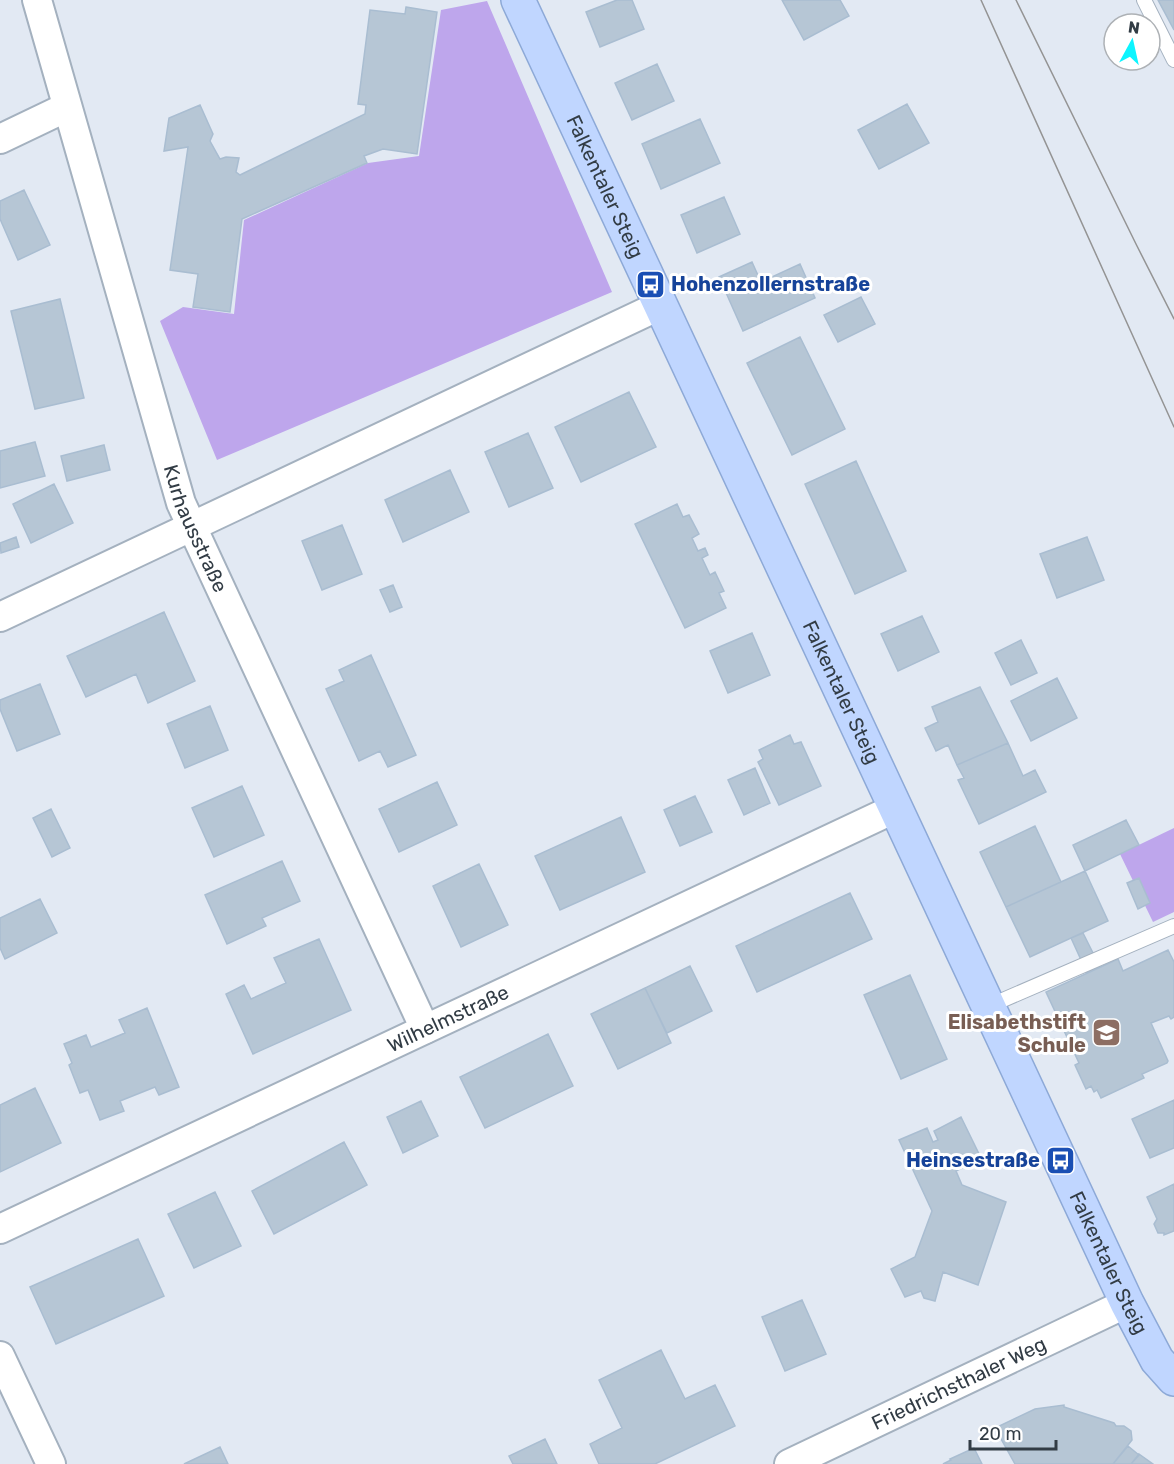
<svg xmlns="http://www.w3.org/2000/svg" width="1174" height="1464" font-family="Rubik,sans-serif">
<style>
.green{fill:#bea6ec}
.building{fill:#b6c6d5;stroke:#a9bdd1;stroke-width:1.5}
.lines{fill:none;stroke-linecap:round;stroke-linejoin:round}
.lane-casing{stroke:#a4b1bf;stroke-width:16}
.street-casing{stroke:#a4b1bf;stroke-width:32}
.secondary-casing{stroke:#8da9d7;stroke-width:36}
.lane{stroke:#fff;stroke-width:14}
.street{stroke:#fff;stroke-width:28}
.secondary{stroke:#c0d6ff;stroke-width:33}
.tram{stroke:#949494;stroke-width:1.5}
.labels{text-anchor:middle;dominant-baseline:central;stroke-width:6;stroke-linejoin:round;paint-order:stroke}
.street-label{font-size:20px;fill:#323c45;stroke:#fff}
.transit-label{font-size:20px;font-weight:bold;fill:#164399;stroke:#fff;text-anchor:start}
.education-label{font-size:20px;font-weight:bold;fill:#785e54;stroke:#fff;text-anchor:end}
</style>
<rect width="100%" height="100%" fill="#e2e9f3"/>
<!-- green -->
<path class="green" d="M 487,1 L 612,292 L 217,460 L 160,321 L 183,307 L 234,314 L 244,220 L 368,163 L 419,156 L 441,10 Z
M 1174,828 L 1174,912 L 1153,922 L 1120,854 Z"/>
<!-- building -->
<path class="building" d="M 617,0 L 632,0 L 644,29 L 600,47 L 586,12 Z
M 782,0 L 840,0 L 849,16 L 804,40 Z
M 1158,0 L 1174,0 L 1174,30 Z
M 406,7 L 437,12 L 417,154 L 383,149 L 364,156 L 367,163 L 242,219 L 230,312 L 193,307 L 198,274 L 170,270 L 188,147 L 164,151 L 169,118 L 200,105 L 213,134 L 210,141 L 220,159 L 226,157 L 239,158 L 236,172 L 240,175 L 365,114 L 366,105 L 358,104 L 370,10 L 405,14 Z
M 657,64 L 674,101 L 632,120 L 615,83 Z
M 907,104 L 929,143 L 879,169 L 858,130 Z
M 700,119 L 720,163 L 661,189 L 642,144 Z
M 24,190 L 50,245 L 18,260 L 0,219 L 0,201 Z
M 724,197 L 740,234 L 697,253 L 681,215 Z
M 752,262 L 761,282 L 800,264 L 815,298 L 743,331 L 719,277 Z
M 861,297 L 875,324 L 838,342 L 824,315 Z
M 60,299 L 84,398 L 35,409 L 11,311 Z
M 800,337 L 845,429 L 792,455 L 747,363 Z
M 629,392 L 656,447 L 581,482 L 555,427 Z
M 528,433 L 553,488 L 509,507 L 485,452 Z
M 35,442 L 45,476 L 0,488 L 0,451 Z
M 104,445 L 110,470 L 67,481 L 61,456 Z
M 856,461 L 906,571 L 855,594 L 805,484 Z
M 450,470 L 469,512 L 403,542 L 385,500 Z
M 54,484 L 73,523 L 31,543 L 13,504 Z
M 677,504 L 683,517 L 689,515 L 699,534 L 692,538 L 698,551 L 705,548 L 708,555 L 702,558 L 710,575 L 715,572 L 724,591 L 719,593 L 726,608 L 685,628 L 635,524 Z
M 342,525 L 362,574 L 322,590 L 302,541 Z
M 16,537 L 19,547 L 1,553 L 0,543 Z
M 1087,537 L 1104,580 L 1057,598 L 1040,554 Z
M 393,585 L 402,607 L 390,612 L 380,590 Z
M 164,612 L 195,681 L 148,703 L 136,674 L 86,697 L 67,656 Z
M 922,616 L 939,652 L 898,671 L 881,634 Z
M 752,633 L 770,675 L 728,693 L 710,651 Z
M 1021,640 L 1037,673 L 1011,685 L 995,653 Z
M 371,655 L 416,755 L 388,767 L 380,751 L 359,761 L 326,689 L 344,681 L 339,670 Z
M 1057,678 L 1077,718 L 1031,741 L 1011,701 Z
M 40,684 L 60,734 L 17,751 L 0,709 L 0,700 Z
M 980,687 L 1008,743 L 957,765 L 948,745 L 936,751 L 925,728 L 938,722 L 932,707 Z
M 210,706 L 228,750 L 185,768 L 167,724 Z
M 790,735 L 794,744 L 801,742 L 821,786 L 779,805 L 758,762 L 763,759 L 759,750 Z
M 1008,743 L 1023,776 L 1035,770 L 1046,792 L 979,824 L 958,780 L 964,778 L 957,765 Z
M 755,768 L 770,803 L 744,815 L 728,780 Z
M 437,782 L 457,825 L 399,852 L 379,809 Z
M 242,786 L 264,835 L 214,857 L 192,808 Z
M 695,796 L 712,832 L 680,846 L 664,810 Z
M 51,809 L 70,848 L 52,857 L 33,818 Z
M 621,817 L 645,872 L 560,910 L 535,856 Z
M 1126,820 L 1139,845 L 1085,871 L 1073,845 Z
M 1035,826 L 1061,882 L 1006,907 L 980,852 Z
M 282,861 L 300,901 L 262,918 L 266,926 L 227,944 L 205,895 Z
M 479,864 L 508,925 L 461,947 L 433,886 Z
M 1085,871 L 1108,921 L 1030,957 L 1006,907 Z
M 1139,878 L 1150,903 L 1138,909 L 1127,883 Z
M 850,893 L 872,939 L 757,992 L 736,946 Z
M 40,899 L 57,933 L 5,959 L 0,948 L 0,918 Z
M 1083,933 L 1100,967 L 1087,973 L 1071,938 Z
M 319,939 L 351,1010 L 253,1054 L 226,994 L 244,985 L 251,999 L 286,983 L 274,958 Z
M 1168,950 L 1174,962 L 1174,1017 L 1171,1019 L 1169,1016 L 1151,1023 L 1168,1061 L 1167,1063 L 1142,1074 L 1144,1078 L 1101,1098 L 1097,1090 L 1094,1092 L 1091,1086 L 1086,1089 L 1075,1065 L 1079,1063 L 1046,992 L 1118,959 L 1123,971 Z
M 690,966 L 712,1011 L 667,1033 L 645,988 Z
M 910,975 L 947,1059 L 901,1079 L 864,995 Z
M 645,988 L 671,1043 L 618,1069 L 591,1014 Z
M 147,1008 L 179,1087 L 159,1095 L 155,1087 L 120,1101 L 124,1111 L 100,1120 L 88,1090 L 80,1093 L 69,1065 L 72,1063 L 64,1044 L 86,1035 L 91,1047 L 125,1033 L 119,1020 Z
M 548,1034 L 573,1086 L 485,1128 L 460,1077 Z
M 35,1088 L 61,1143 L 0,1172 L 0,1105 Z
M 1174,1100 L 1174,1148 L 1150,1158 L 1132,1119 Z
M 421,1101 L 438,1136 L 403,1153 L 387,1117 Z
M 961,1117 L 981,1158 L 956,1171 L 962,1185 L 1006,1202 L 978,1285 L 943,1272 L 935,1301 L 924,1298 L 921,1291 L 905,1297 L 891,1269 L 915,1257 L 932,1211 L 899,1140 L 927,1128 L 933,1142 L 938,1140 L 934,1131 Z
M 344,1142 L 367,1185 L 274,1234 L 252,1191 Z
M 1174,1184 L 1174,1231 L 1164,1235 L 1164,1233 L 1158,1233 L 1154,1224 L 1157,1219 L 1147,1197 Z
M 215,1192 L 241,1246 L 194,1268 L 168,1214 Z
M 138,1239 L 164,1296 L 56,1344 L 30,1287 Z
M 802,1300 L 826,1354 L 785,1371 L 762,1317 Z
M 661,1350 L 685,1399 L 715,1385 L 735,1426 L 655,1464 L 599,1464 L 590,1444 L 622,1428 L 599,1380 Z
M 1064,1405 L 1064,1407 L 1114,1423 L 1116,1426 L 1124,1426 L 1131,1431 L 1132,1440 L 1113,1464 L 1015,1464 L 995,1428 L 1035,1409 Z
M 545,1439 L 557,1464 L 513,1464 L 509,1456 Z
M 1128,1446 L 1139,1455 L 1131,1464 L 1113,1464 Z
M 220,1447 L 228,1464 L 184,1464 Z
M 974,1448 L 982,1464 L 943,1464 L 951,1460 L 950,1459 Z
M 1139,1454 L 1153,1464 L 1131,1464 Z"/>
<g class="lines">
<defs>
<path id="lane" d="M 1144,0 L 1174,60
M 989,1006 L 1174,926"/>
<g id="street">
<path id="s1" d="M 37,0 L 181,503 L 425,1029"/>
<path d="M 0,139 L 67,107"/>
<path d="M 0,617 L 661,305"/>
<path id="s2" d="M 0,1229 L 896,808"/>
<path d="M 0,1356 L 51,1464"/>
<path id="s3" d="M 789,1464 L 1127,1303"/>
</g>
<g id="secondary">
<path id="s4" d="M 518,0 L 1127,1303 L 1157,1360 L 1174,1379"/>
</g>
</defs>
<!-- lane casing -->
<use href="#lane" class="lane-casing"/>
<!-- street casing -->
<use href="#street" class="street-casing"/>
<!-- secondary casing -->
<use href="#secondary" class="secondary-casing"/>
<!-- lane -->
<use href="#lane" class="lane"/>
<!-- street -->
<use href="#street" class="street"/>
<!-- secondary -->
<use href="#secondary" class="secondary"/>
<!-- tram -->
<path class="tram" d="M 981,0 L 1174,427
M 1016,0 L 1137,246 L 1174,319"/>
</g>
<!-- icons -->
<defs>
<symbol id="bus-square" viewBox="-11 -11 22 22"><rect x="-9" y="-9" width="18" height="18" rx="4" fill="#1a4fb4" stroke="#fff"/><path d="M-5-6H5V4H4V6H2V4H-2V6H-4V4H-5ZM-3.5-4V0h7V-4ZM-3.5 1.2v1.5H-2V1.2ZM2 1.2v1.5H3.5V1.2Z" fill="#fff"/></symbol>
<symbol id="school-square" viewBox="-11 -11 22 22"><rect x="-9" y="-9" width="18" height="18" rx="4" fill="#8d6e63" stroke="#fff"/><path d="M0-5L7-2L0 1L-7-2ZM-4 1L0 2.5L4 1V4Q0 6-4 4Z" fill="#fff"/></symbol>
</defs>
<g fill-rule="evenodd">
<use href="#bus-square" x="634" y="268" width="33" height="33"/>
<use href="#school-square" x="1090" y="1016" width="33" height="33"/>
<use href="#bus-square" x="1044" y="1144" width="33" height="33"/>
</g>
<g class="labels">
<!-- street labels -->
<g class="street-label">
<text stroke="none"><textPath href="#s4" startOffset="206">Falkentaler Steig</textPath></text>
<text stroke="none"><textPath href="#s1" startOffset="552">Kurhausstraße</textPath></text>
<text stroke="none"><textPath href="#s4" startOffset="764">Falkentaler Steig</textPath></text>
<text stroke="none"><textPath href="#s2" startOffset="495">Wilhelmstraße</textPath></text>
<text stroke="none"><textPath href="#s4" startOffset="1394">Falkentaler Steig</textPath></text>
<text stroke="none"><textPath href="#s3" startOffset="188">Friedrichsthaler Weg</textPath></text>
</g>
<!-- transit labels -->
<g class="transit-label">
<text x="671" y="284">Hohenzollernstraße</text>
<text x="1040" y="1160" text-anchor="end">Heinsestraße</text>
</g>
<!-- education labels -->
<g class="education-label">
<text x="1086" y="1022">Elisabethstift<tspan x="1086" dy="23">Schule</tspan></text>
</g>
</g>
<!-- north arrow -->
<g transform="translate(1132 42) rotate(8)"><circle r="28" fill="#ffffff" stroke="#adb1b5" stroke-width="1.5"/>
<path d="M0-4.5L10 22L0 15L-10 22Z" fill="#0df5ff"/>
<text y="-9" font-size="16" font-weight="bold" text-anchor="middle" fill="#323c45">N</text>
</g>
<!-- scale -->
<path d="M970 1440v9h86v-9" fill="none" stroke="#323c45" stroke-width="3"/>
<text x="979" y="1440" font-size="18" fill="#323c45" stroke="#ffffff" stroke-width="4.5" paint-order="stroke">20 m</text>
</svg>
